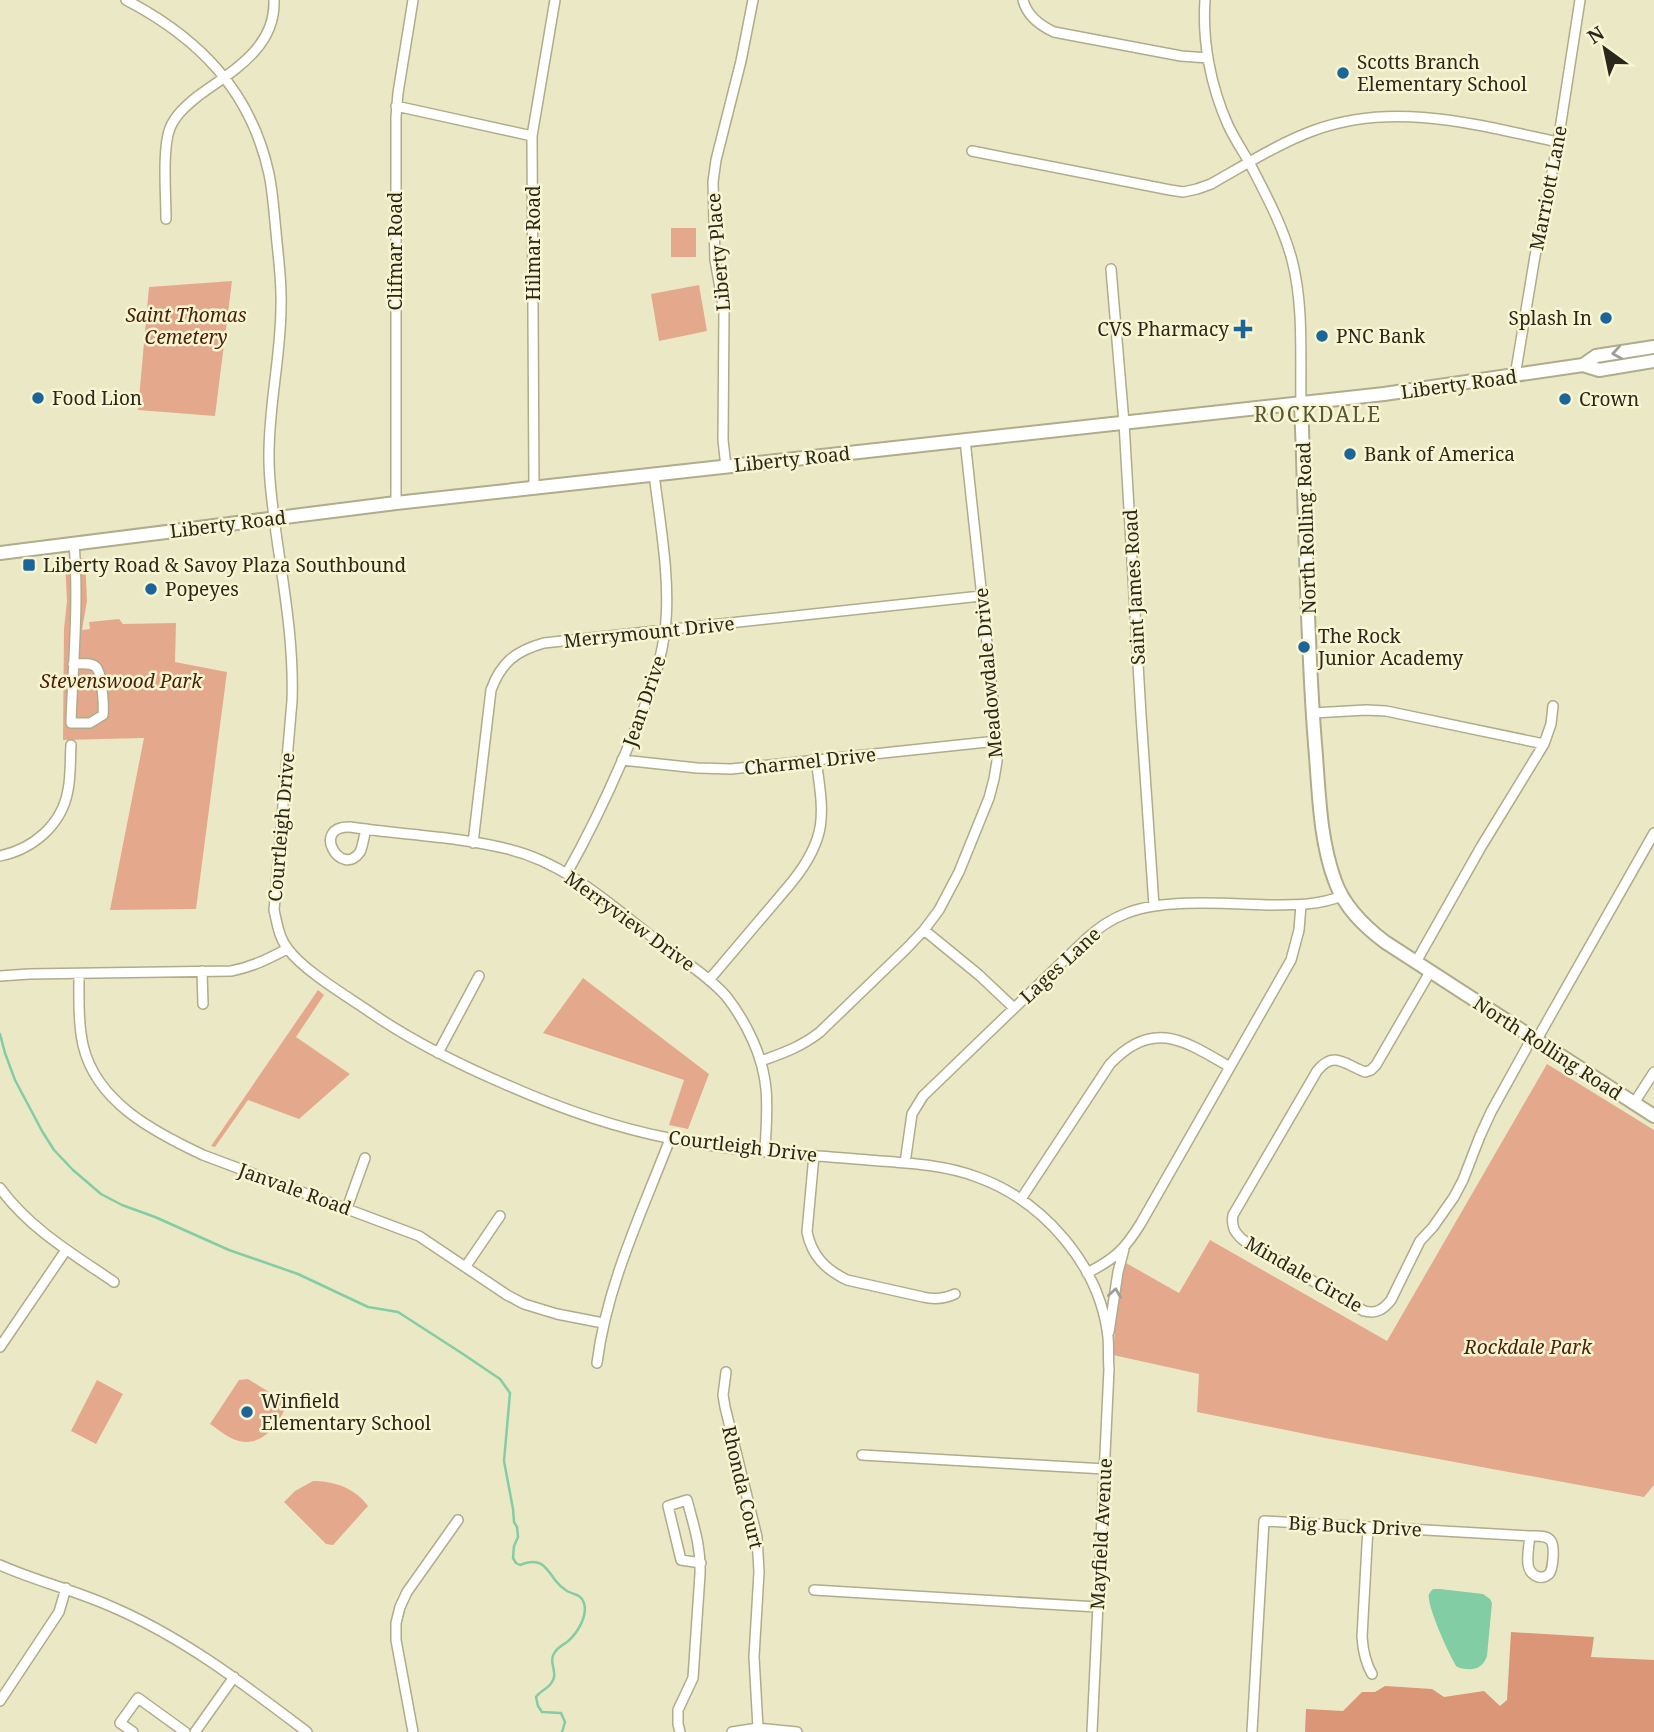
<svg xmlns="http://www.w3.org/2000/svg" width="1654" height="1732" font-family="'Noto Serif',serif">
<style>
.green{fill:#e4a98d}
.forest{fill:#da9676}
.water{fill:#83cda5}
.lines{fill:none;stroke-linecap:round;stroke-linejoin:round}
.stream{stroke:#83cda5;stroke-width:2.5}
.minor-casing{stroke:#afac8b;stroke-width:12}
.major-casing{stroke:#afac8b;stroke-width:16}
.minor{stroke:#fff;stroke-width:9}
.major{stroke:#fff;stroke-width:12}
.oneway{stroke:#9f9e98}
.poi-dot{fill:#1b6598;stroke:#f8f5d2;stroke-width:2.5}
.labels{text-anchor:middle;dominant-baseline:central;stroke-width:5;stroke-linejoin:round;paint-order:stroke}
.poi-label{font-size:19px;fill:#29281b;stroke:#f8f5d2;text-anchor:start}
.street-label{font-size:19px;fill:#29281b;stroke:#f8f5d2}
.park-label{font-size:19px;font-style:italic;fill:#4b2008;stroke:#f8f5d2}
.neighbourhood-label{font-size:21px;letter-spacing:2px;fill:#585537;stroke:#f8f5d2}
</style>
<rect width="100%" height="100%" fill="#ebe8c5"/>
<!-- green -->
<path class="green" d="M 671,228 L 696,228 L 696,257 L 671,257 Z
M 232,281 L 215,416 L 138,410 L 149,287 Z
M 699,285 L 707,331 L 659,341 L 651,294 Z
M 85,558 L 87,601 L 82,630 L 90,629 L 89,622 L 119,619 L 123,624 L 176,623 L 175,662 L 227,672 L 196,909 L 110,910 L 144,738 L 63,740 L 64,629 L 67,601 L 65,561 Z
M 583,978 L 709,1074 L 688,1129 L 669,1125 L 684,1080 L 543,1033 Z
M 318,990 L 324,995 L 296,1037 L 350,1074 L 299,1119 L 248,1100 L 215,1147 L 211,1146 Z
M 1547,1064 L 1654,1130 L 1654,1485 L 1644,1497 L 1325,1438 L 1197,1412 L 1199,1374 L 1113,1355 C 1116,1325 1116,1292 1126,1263 L 1179,1293 L 1210,1240 L 1387,1341 Z
M 248,1379 L 287,1403 C 281,1422 263,1447 239,1441 C 228,1438 219,1430 210,1424 L 239,1380 Z
M 97,1380 L 123,1394 L 96,1444 L 71,1431 Z
M 313,1481 C 334,1481 355,1488 368,1506 L 333,1545 L 326,1544 L 284,1502 L 295,1491 Z"/>
<!-- forest -->
<path class="forest" d="M 1511,1632 L 1594,1637 L 1591,1657 L 1654,1660 L 1654,1732 L 1305,1732 L 1306,1709 L 1343,1711 L 1362,1692 L 1375,1692 L 1385,1686 L 1432,1689 L 1444,1697 L 1484,1691 L 1500,1706 L 1507,1700 Z"/>
<!-- water -->
<path class="water" d="M 1433,1589 L 1440,1589 L 1483,1594 L 1490,1599 L 1492,1603 L 1487,1656 C 1482,1671 1470,1671 1457,1667 C 1449,1655 1430,1612 1429,1599 C 1428,1593 1429,1594 1433,1589 Z"/>
<g class="lines">
<!-- stream -->
<path class="stream" d="M 0,1034 L 5,1053 L 15,1080 L 42,1131 L 54,1150 L 73,1170 L 101,1194 L 122,1205 L 155,1217 L 229,1250 L 298,1274 L 368,1307 L 398,1312 L 463,1354 L 500,1379 L 510,1393 L 504,1461 L 513,1509 L 514,1522 L 517,1527 L 518,1537 L 514,1546 L 513,1558 L 516,1563 L 520,1565 C 539,1557 545,1565 555,1580 C 558,1584 562,1588 567,1591 C 574,1595 581,1594 584,1603 C 588,1616 577,1634 567,1642 C 563,1645 558,1647 555,1652 C 547,1662 559,1672 552,1682 C 548,1689 540,1691 536,1697 L 538,1706 L 542,1712 L 561,1713 L 565,1722 L 562,1732"/>
<defs>
<path id="minor" d="M 126,0 C 199,38 251,91 269,174 C 273,193 274,213 276,232 C 278,256 282,281 281,306 C 281,357 268,408 269,459 C 269,484 273,508 276,533 C 284,589 294,644 292,701 L 274,910 C 277,923 279,938 288,949 C 303,970 345,995 367,1010 C 411,1041 458,1064 507,1085 C 559,1108 612,1127 668,1138 C 733,1152 801,1154 868,1160 C 904,1163 943,1164 977,1177 C 1044,1201 1100,1266 1108,1337 C 1109,1348 1108,1359 1109,1369 L 1092,1732
M 1023,0 C 1027,16 1039,25 1054,32 L 1181,56 L 1208,58
M 1205,0 C 1202,42 1211,87 1228,125 C 1234,138 1242,150 1249,162 C 1265,193 1283,226 1292,260 C 1304,306 1300,357 1301,404
M 396,106 L 532,136
M 972,151 L 1170,190 L 1183,192 L 1197,189 L 1211,184 C 1245,165 1279,143 1315,130 C 1395,101 1478,125 1558,142
M 166,219 C 166,195 162,148 170,128 C 176,114 187,105 198,96 C 232,71 276,48 274,0
M 1111,269 L 1124,423 L 1141,715 L 1154,906
M 1515,376 L 1535,256 L 1558,142 L 1580,0
M 726,467 L 723,440 L 724,310 L 715,260 L 713,182 L 716,160 L 741,61 L 753,0
M 534,488 L 532,136 L 555,0
M 396,503 L 396,117 L 398,93 L 413,0
M 73,664 C 79,664 91,662 96,667 C 102,673 104,706 103,715 L 90,723 L 71,723 C 73,663 79,603 74,543
M 1313,713 L 1366,710 L 1386,711 L 1544,744
M 622,760 L 697,768 L 731,769 L 997,741
M 366,829 C 364,836 363,846 360,852 C 341,879 310,826 350,827 C 402,835 456,836 508,849 C 567,863 613,907 660,943 C 682,960 707,975 726,996 C 737,1010 746,1025 753,1041 C 771,1081 767,1109 765,1151
M 473,843 L 491,690 C 501,663 515,651 544,643 L 981,596
M 0,856 C 33,849 62,825 68,790 C 71,775 70,760 71,745
M 567,873 C 590,832 610,790 628,747 C 644,709 660,672 665,630 C 671,582 660,523 654,474
M 924,930 L 979,975 L 1014,1008
M 1416,962 L 1481,847 L 1544,744 L 1551,724 L 1553,706
M 202,971 L 203,1004
M 1430,972 L 1376,1065 L 1371,1070 L 1365,1072 C 1344,1064 1334,1050 1317,1071 L 1233,1215 C 1231,1227 1235,1233 1243,1240 L 1364,1311 C 1376,1314 1383,1310 1391,1300 L 1420,1241 L 1433,1227 L 1454,1197 L 1463,1180 L 1480,1136 L 1491,1112 L 1532,1038
M 79,974 C 79,997 78,1022 83,1045 C 96,1102 154,1132 203,1155 L 419,1236 L 507,1295 L 524,1304 L 557,1314 L 603,1323
M 0,976 L 29,974 L 231,971 C 252,967 268,959 287,949
M 709,980 L 792,882 C 828,837 824,815 816,760
M 1536,1041 L 1654,833
M 438,1053 L 479,976
M 761,1061 C 783,1053 801,1047 820,1032 L 907,948 L 924,930 L 939,910 L 959,872 L 989,798 L 994,779 L 997,761 L 996,727 L 965,440
M 1634,1103 L 1654,1072
M 814,1155 L 807,1232 C 812,1256 825,1269 847,1280 L 923,1297 C 935,1300 944,1299 955,1294
M 905,1163 L 912,1114 L 923,1096 L 1086,939 C 1098,928 1111,919 1127,913 C 1166,898 1230,904 1272,905 C 1297,905 1319,905 1342,896
M 0,1188 C 30,1229 73,1254 114,1282
M 1021,1199 L 1110,1064 C 1153,1018 1185,1041 1230,1067
M 347,1208 L 365,1158
M 466,1266 L 500,1216
M 1087,1273 C 1115,1259 1125,1249 1141,1223 L 1291,960 L 1299,930 L 1301,905
M 1109,1332 L 1118,1272 L 1124,1249
M 0,1347 L 66,1250
M 597,1363 C 607,1284 642,1212 670,1139
M 726,1372 L 723,1395 L 725,1407 L 757,1537 L 759,1572 L 754,1657 L 758,1728
M 862,1455 L 1105,1469
M 1368,1527 L 1362,1637 C 1363,1651 1365,1662 1372,1674
M 0,1565 C 36,1581 74,1590 110,1606 C 183,1637 245,1685 307,1732
M 814,1590 L 1097,1607
M 0,1701 L 59,1612 L 66,1588
M 133,1732 L 120,1723 L 138,1698 L 185,1732
M 195,1732 L 234,1677
M 413,1732 L 396,1640 L 396,1623 L 400,1607 L 407,1592 L 458,1520
M 680,1732 L 678,1724 L 678,1710 L 693,1678 L 700,1574 C 701,1546 694,1527 687,1500 L 668,1506 L 681,1560 L 701,1563
M 732,1732 L 758,1728 L 797,1732
M 1252,1732 L 1264,1521 L 1368,1527 L 1373,1527 L 1530,1536 C 1537,1536 1547,1535 1551,1541 C 1555,1547 1553,1570 1549,1574 C 1540,1582 1529,1574 1528,1564 C 1527,1555 1529,1544 1530,1536"/>
<path id="major" d="M 1583,365 L 1596,356 L 1654,347
M 1301,404 C 1306,517 1306,631 1315,744 C 1319,789 1319,838 1335,881 C 1344,907 1364,926 1385,942 L 1654,1116
M 0,553 L 396,503 L 1384,394 L 1583,365 L 1599,370 L 1654,361"/>
</defs>
<!-- minor casing -->
<use href="#minor" class="minor-casing"/>
<!-- major casing -->
<use href="#major" class="major-casing"/>
<!-- minor -->
<use href="#minor" class="minor"/>
<!-- major -->
<use href="#major" class="major"/>
</g>
<!-- one-way arrows -->
<defs><path id="oneway-chevron" d="M-2-3.5L2.5 0L-2 3.5" fill="none" stroke-width="1.6" stroke-linecap="round" stroke-linejoin="round" transform="scale(1.75)"/></defs>
<g class="oneway">
<use href="#oneway-chevron" transform="translate(1617 353) rotate(171)"/>
<use href="#oneway-chevron" transform="translate(1115 1293) rotate(-81)"/>
</g>
<!-- markers -->
<g class="poi-dot">
<circle cx="1343" cy="73" r="7"/>
<circle cx="1606" cy="318" r="7"/>
<path d="M1239.5 318.5h7v7h7v7h-7v7h-7v-7h-7v-7h7z"/>
<circle cx="1322" cy="336" r="7"/>
<circle cx="38" cy="398" r="7"/>
<circle cx="1565" cy="399" r="7"/>
<circle cx="1350" cy="454" r="7"/>
<rect x="22" y="558" width="14" height="14" rx="3.5"/>
<circle cx="151" cy="589" r="7"/>
<circle cx="1304" cy="647" r="7"/>
<circle cx="247" cy="1412" r="7"/>
</g>
<g class="labels">
<!-- poi labels -->
<g class="poi-label">
<text x="1357" y="62">Scotts Branch<tspan x="1357" dy="22">Elementary School</tspan></text>
<text x="1592" y="318" text-anchor="end">Splash In</text>
<text x="1229" y="329" text-anchor="end">CVS Pharmacy</text>
<text x="1336" y="336">PNC Bank</text>
<text x="52" y="398">Food Lion</text>
<text x="1579" y="399">Crown</text>
<text x="1364" y="454">Bank of America</text>
<text x="43" y="565">Liberty Road &amp; Savoy Plaza Southbound</text>
<text x="165" y="589">Popeyes</text>
<text x="1318" y="636">The Rock<tspan x="1318" dy="22">Junior Academy</tspan></text>
<text x="261" y="1401">Winfield<tspan x="261" dy="22">Elementary School</tspan></text>
</g>
<!-- street labels -->
<g class="street-label">
<text transform="translate(1548 188) rotate(-79)">Marriott Lane</text>
<text transform="translate(533 243) rotate(-90)">Hilmar Road</text>
<text transform="translate(395 251) rotate(-90)">Clifmar Road</text>
<text transform="translate(718 252) rotate(-95)">Liberty Place</text>
<text transform="translate(1459 384) rotate(-8)">Liberty Road</text>
<text transform="translate(792 459) rotate(-6)">Liberty Road</text>
<text transform="translate(228 524) rotate(-7)">Liberty Road</text>
<text transform="translate(1306 528) rotate(-92)">North Rolling Road</text>
<text transform="translate(1134 587) rotate(-93)">Saint James Road</text>
<text transform="translate(649 632) rotate(-6)">Merrymount Drive</text>
<text transform="translate(988 673) rotate(-95)">Meadowdale Drive</text>
<text transform="translate(644 701) rotate(-71)">Jean Drive</text>
<text transform="translate(810 761) rotate(-6)">Charmel Drive</text>
<text transform="translate(281 827) rotate(-85)">Courtleigh Drive</text>
<text transform="translate(630 921) rotate(36)">Merryview Drive</text>
<text transform="translate(1060 965) rotate(-43)">Lages Lane</text>
<text transform="translate(1548 1048) rotate(33)">North Rolling Road</text>
<text transform="translate(743 1146) rotate(7)">Courtleigh Drive</text>
<text transform="translate(295 1189) rotate(20)">Janvale Road</text>
<text transform="translate(1304 1274) rotate(30)">Mindale Circle</text>
<text transform="translate(743 1487) rotate(77)">Rhonda Court</text>
<text transform="translate(1355 1526) rotate(3)">Big Buck Drive</text>
<text transform="translate(1101 1534) rotate(-87)">Mayfield Avenue</text>
</g>
<!-- park labels -->
<g class="park-label">
<text x="186" y="315">Saint Thomas<tspan x="186" dy="22">Cemetery</tspan></text>
<text x="121" y="681">Stevenswood Park</text>
<text x="1528" y="1347">Rockdale Park</text>
</g>
<!-- neighbourhood labels -->
<g class="neighbourhood-label">
<text x="1318" y="414">ROCKDALE</text>
</g>
</g>
<!-- north arrow -->
<g transform="translate(1605 49) rotate(327)" stroke="#f8f5d2" stroke-width="5" paint-order="stroke">
<path d="M0-5L12 26L0 18L-12 26Z" fill="#29281b"/>
<text y="-10" font-size="19" font-weight="bold" text-anchor="middle" fill="#29281b">N</text>
</g>
</svg>
